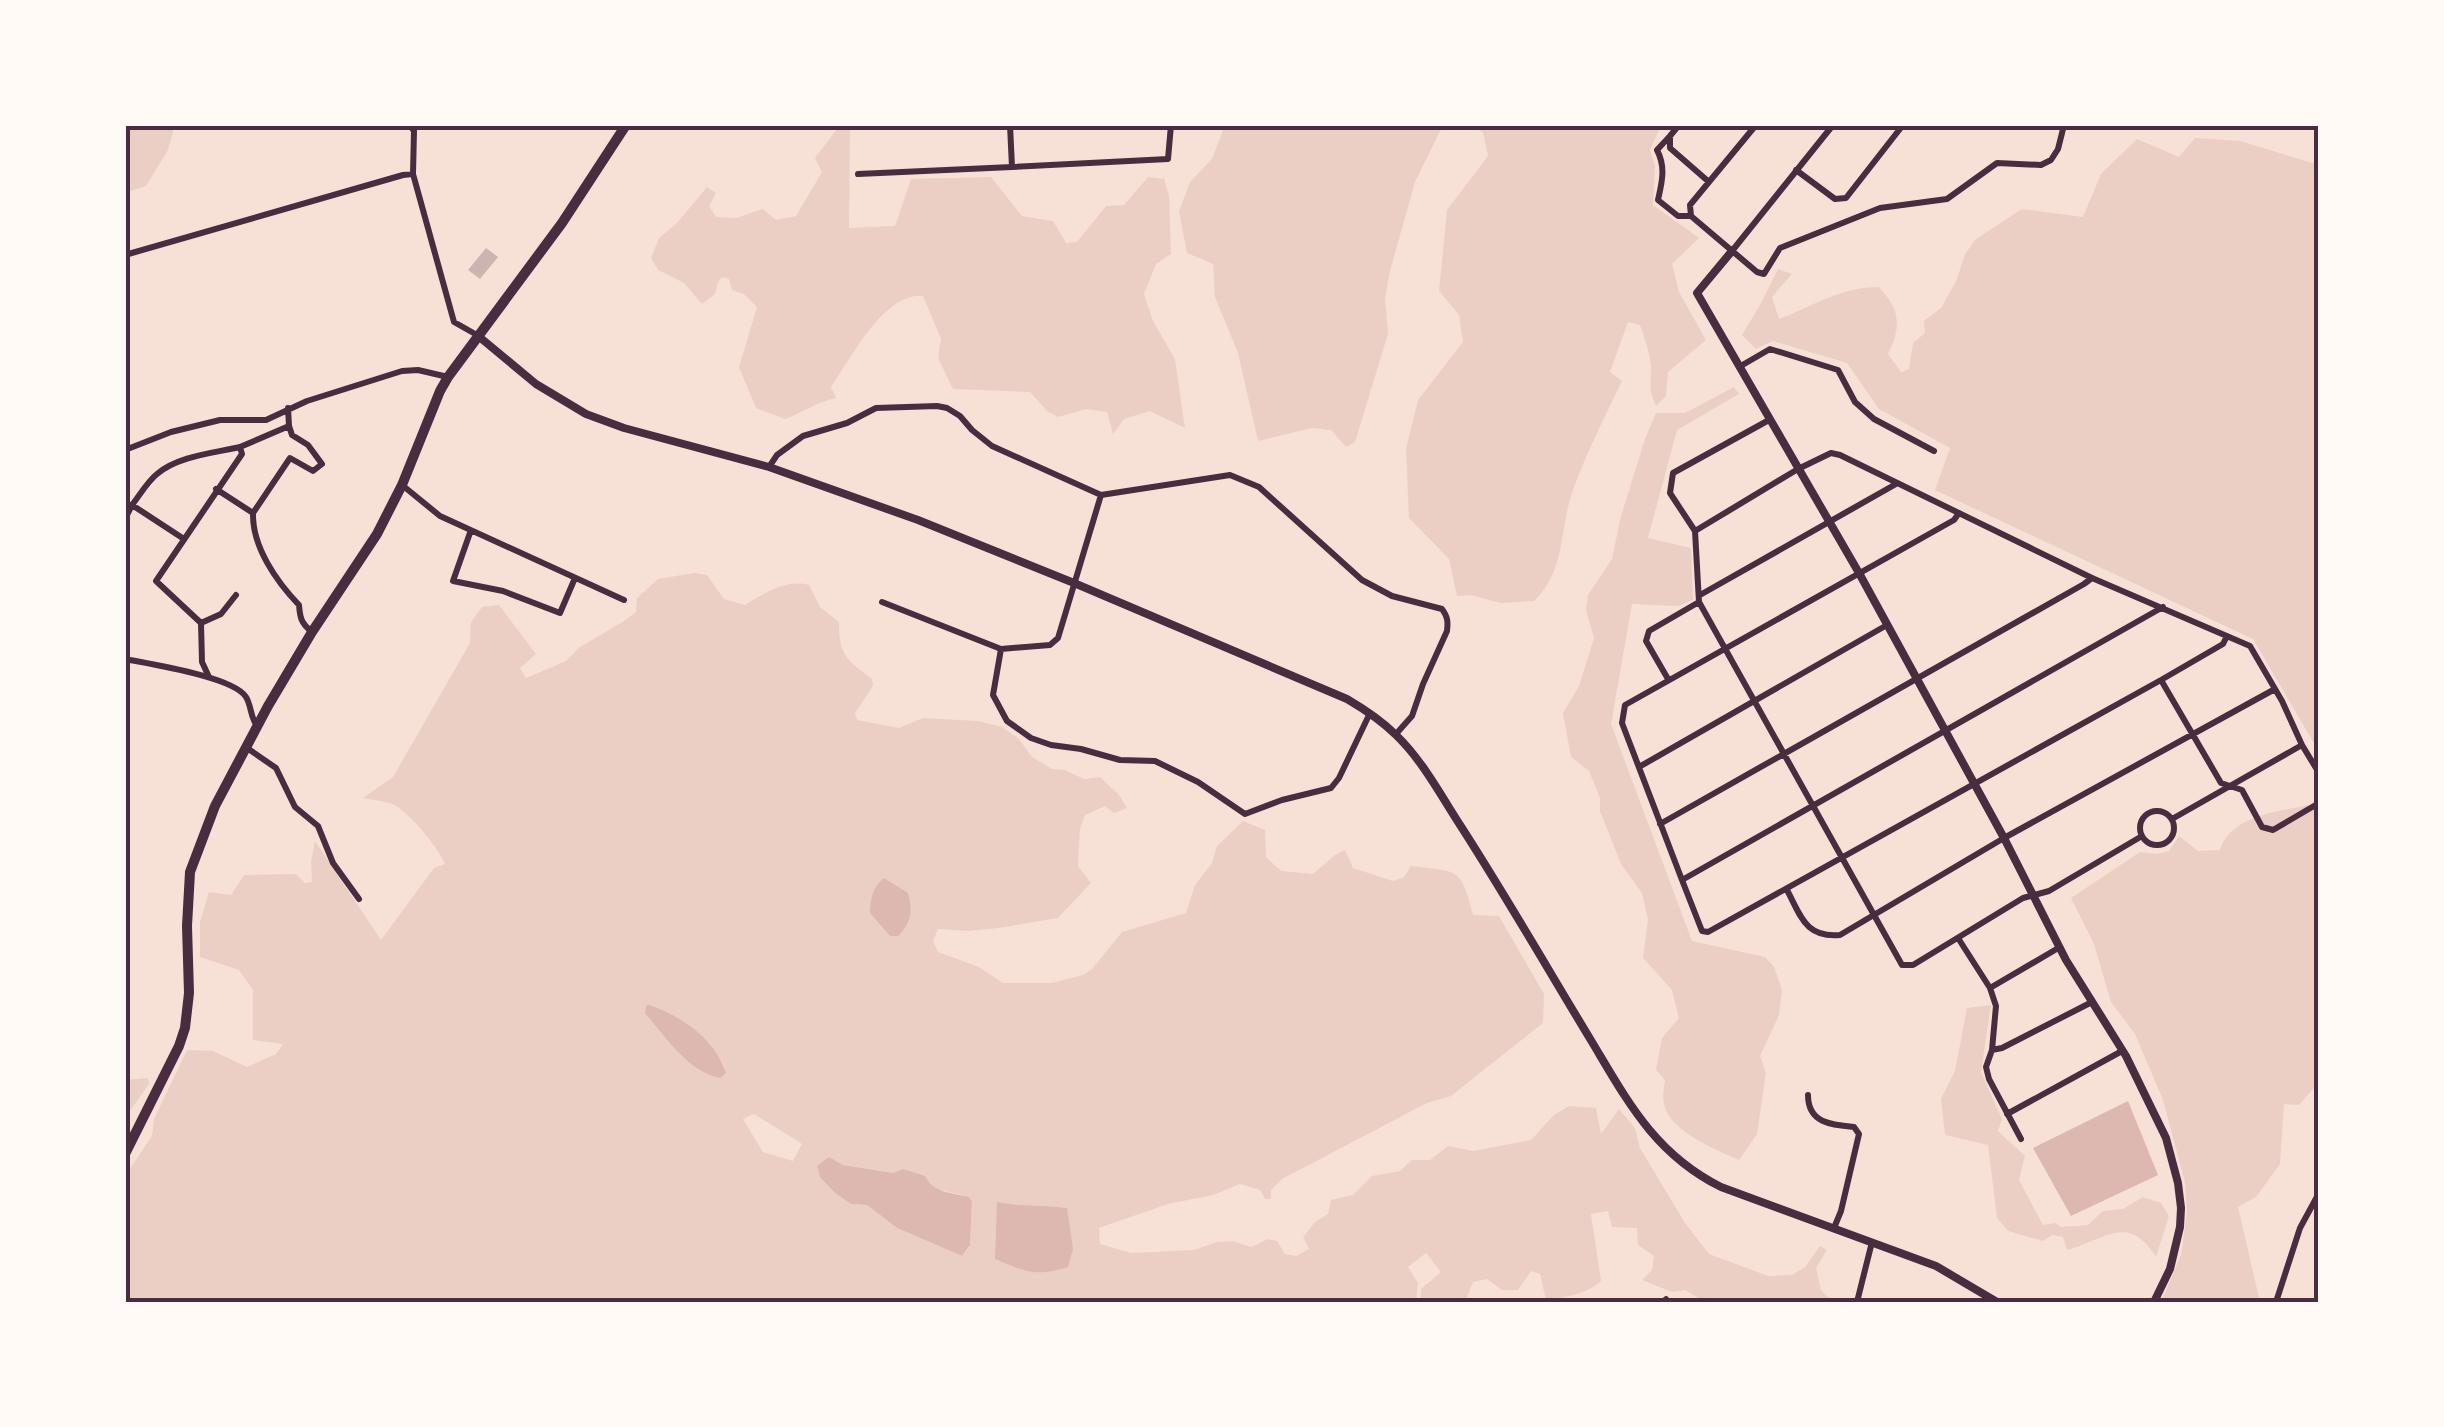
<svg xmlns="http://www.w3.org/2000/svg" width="2444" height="1427" font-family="'IBM Plex Serif',serif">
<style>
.green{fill:#ebcfc5;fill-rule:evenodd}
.water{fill:#dcb8b0}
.building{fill:#ccb4b1}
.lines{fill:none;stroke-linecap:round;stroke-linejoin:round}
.minor{stroke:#4a2c40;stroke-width:6}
.tertiary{stroke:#4a2c40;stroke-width:8}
.trunk{stroke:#4a2c40;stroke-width:10}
.neatline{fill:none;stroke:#4a2c40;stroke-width:4}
</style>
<rect width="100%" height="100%" fill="#f7e1d7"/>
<!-- green -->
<path class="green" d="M 125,125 L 175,125 L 168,150 L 146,186 L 125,193 Z
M 836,125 L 850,125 L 849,228 L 895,226 L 911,179 L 991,177 L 1022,216 L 1053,221 L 1066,243 L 1077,242 L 1106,206 L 1124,205 L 1148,177 L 1164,179 L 1169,196 L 1171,254 L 1156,264 L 1144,294 L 1153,321 L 1175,359 L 1185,428 L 1150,411 L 1124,419 L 1113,434 L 1107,412 L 1086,409 L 1058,417 L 1047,411 L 1030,392 L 953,389 L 938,358 L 941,339 L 923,296 C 884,292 851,359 831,387 L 836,398 C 817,402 804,412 785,419 L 756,408 L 739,367 L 757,307 L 744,294 L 732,290 L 729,279 L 722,277 L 718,282 L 715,294 L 702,304 L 684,283 L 658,270 L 651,258 L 659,238 L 677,223 L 707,187 L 716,193 L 709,206 L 716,217 L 736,218 L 763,209 L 776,220 L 796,216 L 822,172 L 815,158 L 837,129 Z
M 1225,125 L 1443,125 L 1415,182 L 1390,271 L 1385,298 L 1388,334 L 1355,442 L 1346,447 L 1331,430 L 1312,428 L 1258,441 L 1238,353 L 1215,297 L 1213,264 L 1187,253 L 1179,211 L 1190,182 L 1212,159 Z
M 1464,125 L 1661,125 L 1650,150 L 1655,166 L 1653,205 L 1699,238 L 1672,264 L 1679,292 L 1706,340 L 1668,372 L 1666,396 L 1656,406 C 1650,393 1650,388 1651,374 C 1652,358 1645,340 1640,325 L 1628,322 L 1610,372 L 1622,381 C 1605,417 1586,453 1573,490 C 1559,529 1566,571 1534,601 L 1500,603 L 1471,595 L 1457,596 L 1449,559 L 1409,518 L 1406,449 L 1418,400 L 1463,342 L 1459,315 L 1439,291 L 1447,210 L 1488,156 L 1483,132 Z
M 2195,138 L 2240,141 L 2319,165 L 2319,752 L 2253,639 L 1935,490 L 1950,448 L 1879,409 L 1847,363 L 1773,341 L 1756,349 L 1742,335 L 1760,305 L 1778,269 L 1792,274 L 1772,297 L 1779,319 C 1813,306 1841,287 1879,287 C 1900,310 1902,326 1888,354 L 1901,372 L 1909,369 L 1913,343 L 1925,333 L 1924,321 L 1941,308 L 1957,279 L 1965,254 L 1976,239 L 2022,209 L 2083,217 L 2101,174 L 2137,139 L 2179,157 Z
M 1734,387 L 1739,394 L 1677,430 L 1648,538 L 1691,548 L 1693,600 L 1678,606 L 1632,604 L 1611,724 L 1692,941 L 1765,957 L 1774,967 L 1782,990 L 1779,1015 L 1760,1056 L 1766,1073 L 1757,1134 L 1739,1160 C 1716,1150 1669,1131 1664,1104 C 1662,1097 1664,1087 1665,1080 L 1656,1070 L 1662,1038 L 1679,1018 L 1672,990 L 1643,958 L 1648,919 L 1642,893 L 1621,864 L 1600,811 L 1600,798 L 1589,771 L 1571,757 L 1563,713 L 1579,686 L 1594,638 L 1586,610 L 1588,595 L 1612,559 L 1621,516 L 1645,439 L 1656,413 L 1685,413 Z
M 694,573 L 707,575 L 724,599 L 745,605 C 765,593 785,579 809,585 L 820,607 L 839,622 C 839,656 846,659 872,679 L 873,686 L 855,713 L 857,720 L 899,728 L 923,718 L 978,721 L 1002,727 L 1019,739 L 1032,757 L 1052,769 L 1065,770 L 1084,779 L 1100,777 L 1120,796 L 1127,808 L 1114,813 L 1105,806 L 1085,815 L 1080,829 L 1078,866 L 1091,883 L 1058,918 L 999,928 L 967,931 L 938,929 L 933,941 L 938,952 L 979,967 L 1003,983 L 1052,983 L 1083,975 L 1092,969 L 1122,932 L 1186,913 L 1195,885 L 1212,863 L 1217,846 L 1243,821 L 1265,830 L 1266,857 L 1281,871 L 1313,874 L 1335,855 L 1345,850 L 1353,868 L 1393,881 L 1404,877 L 1411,866 C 1458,872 1461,866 1473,915 L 1499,916 L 1544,994 L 1543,1023 L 1451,1096 L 1427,1103 L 1282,1179 L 1271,1190 L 1271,1199 L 1265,1199 L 1260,1190 L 1240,1184 L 1213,1195 L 1168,1204 L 1099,1228 L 1100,1244 L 1131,1253 L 1194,1250 L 1217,1242 L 1233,1241 L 1251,1247 L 1268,1239 L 1277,1241 L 1285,1254 L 1296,1256 L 1309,1249 L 1303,1237 L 1315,1222 L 1328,1214 L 1331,1200 L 1353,1195 L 1372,1176 L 1400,1171 L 1412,1160 L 1430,1160 L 1448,1146 L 1473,1151 L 1531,1140 L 1554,1115 L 1569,1106 L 1596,1108 L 1601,1134 L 1619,1109 L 1635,1128 L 1640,1148 L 1685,1223 L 1709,1254 L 1768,1276 L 1792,1275 L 1805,1267 L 1820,1246 L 1827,1250 L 1816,1268 L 1821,1290 L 1833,1302 L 1705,1302 L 1685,1290 L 1672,1292 L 1642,1280 L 1652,1270 L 1654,1256 L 1638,1245 L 1637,1228 L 1612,1227 L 1608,1211 L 1591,1214 L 1601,1281 C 1585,1295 1566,1297 1546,1300 L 1540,1274 L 1531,1271 L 1518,1290 L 1502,1290 L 1487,1279 L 1473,1282 L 1466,1300 L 1461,1302 L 1424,1302 L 1421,1300 L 1421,1289 L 1441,1272 L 1426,1253 L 1408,1267 L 1418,1283 L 1416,1302 L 125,1302 L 125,1182 L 129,1170 L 152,1136 L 154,1119 L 187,1050 L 213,1051 L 247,1067 L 276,1054 L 283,1044 L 253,1040 L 253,990 L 239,970 L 200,957 L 200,922 L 209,892 L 231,895 L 244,875 L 296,874 L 305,883 L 312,882 L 311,861 L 315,841 L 381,940 L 434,868 L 445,864 C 436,845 414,818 396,806 C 387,801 373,800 363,798 L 393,777 L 470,643 L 471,622 L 482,607 L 499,605 L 536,654 L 520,668 L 526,678 L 566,661 L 580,647 L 624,621 L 636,612 L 637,598 L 658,579 ZM 659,1009 C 691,1025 705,1037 725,1067 ZM 754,1114 L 802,1144 L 793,1161 L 763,1152 L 743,1119 ZM 829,1157 L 843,1165 L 893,1173 L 928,1183 L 937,1189 L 969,1197 L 972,1201 L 970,1246 L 962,1256 L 897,1228 L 867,1205 L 851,1204 L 835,1193 Z
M 2319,803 L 2319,1082 L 2299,1105 L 2284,1104 L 2280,1164 L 2256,1197 L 2238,1207 L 2260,1302 L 2161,1302 L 2181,1255 L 2187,1212 L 2185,1183 L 2163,1100 L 2135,1034 L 2111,1002 L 2094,944 L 2071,898 L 2140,852 L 2157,854 L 2169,851 L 2179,836 L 2198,851 L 2220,850 C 2231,813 2286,811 2319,803 Z
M 1991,1005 L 1981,1072 L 2002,1119 L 1998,1131 L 2025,1156 L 2019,1180 L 2043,1225 L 2055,1223 L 2061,1227 L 2088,1225 L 2103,1211 L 2123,1209 L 2143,1197 L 2161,1203 L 2169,1216 L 2156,1257 C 2128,1213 2107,1239 2067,1250 L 2063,1237 L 2052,1235 L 2043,1241 L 2008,1231 L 1997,1218 L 1988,1145 L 1945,1135 L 1941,1099 L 1955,1071 L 1967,1008 Z
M 148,1078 L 149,1084 L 125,1118 L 125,1080 Z"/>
<!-- water -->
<path class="water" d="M 884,878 L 908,893 C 913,910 911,924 898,936 L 890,936 L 870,913 C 871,898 872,888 884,878 Z
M 649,1005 C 683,1017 714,1038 726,1073 L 720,1078 C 688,1072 665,1036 645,1013 L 646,1006 Z
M 2128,1101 L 2158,1175 L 2071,1216 L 2033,1148 Z
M 829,1157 L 843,1165 L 893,1173 L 903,1169 L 925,1176 C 933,1193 953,1193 969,1197 L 972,1201 L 970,1245 L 962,1256 L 897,1228 L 867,1205 L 851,1204 L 835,1193 L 820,1177 L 817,1166 Z
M 997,1202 C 1020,1207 1042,1205 1067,1208 L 1073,1249 L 1068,1267 C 1036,1277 1026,1272 995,1259 Z"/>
<!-- building -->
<path class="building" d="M 486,248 L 498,257 L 480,279 L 468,270 Z"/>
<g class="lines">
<!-- minor -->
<path class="minor" d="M 410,125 L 414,131 L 413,174 L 454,322 L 477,335
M 1010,125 L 1012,167 L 1168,159 L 1171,125
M 1679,125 L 1670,136 L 1670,148 L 1709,182
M 1756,125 L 1690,205 L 1691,216 L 1757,272 L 1764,274 L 1780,248 L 1880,208 L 1947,199 L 1997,163 L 2041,165 L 2051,160 L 2058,149 L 2064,125
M 1670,136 L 1657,150 C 1666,167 1662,182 1658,200 L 1678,216 L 1691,216
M 1796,170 L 1835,199 L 1846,198 L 1903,125
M 858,174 L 1012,167
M 1732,251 L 1833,125
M 125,255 L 403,175 L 413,174
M 1739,367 L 1770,349 L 1838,370 L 1855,402 L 1874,419 L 1934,451
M 1769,420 L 1673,473 L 1670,493 L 1695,531 L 1699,602 L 1902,965 L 1913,965 L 2023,898 L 2049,891 L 2142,836
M 289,426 L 292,435 L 308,445 L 322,464 L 313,471 L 290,458 L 253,513 C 252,547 277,582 299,605 C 300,618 301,623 312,632
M 240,447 L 289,426 L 288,408
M 125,450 L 171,432 L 220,420 L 266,420 L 307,401 L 402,371 L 418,370 L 448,377
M 769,467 L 777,455 L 803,436 L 847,423 L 876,408 L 937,406 L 947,408 L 960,416 L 972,430 L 992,446 L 1101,495 L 1230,475 L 1259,487 L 1362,580 L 1392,596 L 1442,609 C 1448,617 1448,622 1447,631 L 1423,684 L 1412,716 L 1396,734
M 402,485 L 440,516 L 624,600
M 216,489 L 253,513
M 1101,495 L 1058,638 L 1050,645 L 1001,649 L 993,695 L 1007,721 L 1031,738 L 1051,745 L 1081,749 L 1120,760 L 1155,761 L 1198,782 L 1245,814 L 1282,800 L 1331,788 L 1339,778 L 1370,713
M 125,505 L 132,505 C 140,495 147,482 157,474 C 178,456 214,453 240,447 L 242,454 L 156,581 L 201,623 L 202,662 L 209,677
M 1959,513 L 1954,520 L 1625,705 L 1622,723 L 1682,880 L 2163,607
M 125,519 L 132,505 L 184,539
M 471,530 L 453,581 L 503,591 L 560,613 L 575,578
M 1695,531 L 1798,469 L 1831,453 L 1840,455 L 2092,578 L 2250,646 L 2282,701 L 2302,745 L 2172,819
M 1700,595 L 1896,484
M 882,602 L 1001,649
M 201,623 L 221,614 L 236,595
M 125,659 C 150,664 234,677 246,697 C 252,707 250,718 258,727
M 1668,679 L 1646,641 L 1649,631 L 1699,602
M 2161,680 L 2221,783 L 2242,790 L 2262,827 L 2273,830 L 2319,803
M 2302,745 L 2319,773
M 247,748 L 276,768 L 295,807 L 318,826 L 333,863 L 359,899
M 1639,767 L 1887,625
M2140 828a17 17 0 1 1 34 0a17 17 0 1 1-34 0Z
M 1660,824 L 2084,584 L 2092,578
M 1682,880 L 1702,931 L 1708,932 L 2161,680 L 2223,644 L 2227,636
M 1787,890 C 1801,916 1805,938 1840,935 L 2004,838 L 2275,689
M 1958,938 L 1990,988 L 1996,1006 L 1992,1050 L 1986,1067 L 1989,1079 L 2021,1139
M 1990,988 L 2060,947
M 1992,1050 L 2002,1048 L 2092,1002
M 1808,1095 C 1808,1123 1831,1125 1854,1127 L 1859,1134 L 1841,1211 L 1834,1228
M 2007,1114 L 2122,1051
M 1666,1299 L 1667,1302
M 1857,1302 L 1872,1242
M 2276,1302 L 2300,1228 L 2319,1193"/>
<!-- tertiary -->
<path class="tertiary" d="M 1732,251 L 1697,293 L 1859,573 L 2004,838 L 2066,960 L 2126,1056 L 2166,1138 L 2178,1183 L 2181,1208 L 2180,1227 L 2170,1269 L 2154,1302
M 477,335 L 536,384 L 586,414 L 624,428 L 769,467 L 918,520 L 1074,583 L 1347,699 C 1364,709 1381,720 1396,735 C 1423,761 1441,796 1462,828 C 1507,898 1549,971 1592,1042 C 1628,1102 1655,1154 1721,1187 L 1936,1266 L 1997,1302"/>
<!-- trunk -->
<path class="trunk" d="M 125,1154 L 179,1046 L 185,1028 L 189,993 L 187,926 L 190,872 L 215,806 L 268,706 L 312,632 L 377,534 L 402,485 L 440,391 L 448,377 L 562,223 L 626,125"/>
</g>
<!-- border -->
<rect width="2444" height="1427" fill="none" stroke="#fffaf5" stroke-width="255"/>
<rect x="128" y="128" width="2188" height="1172" class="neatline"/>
</svg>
